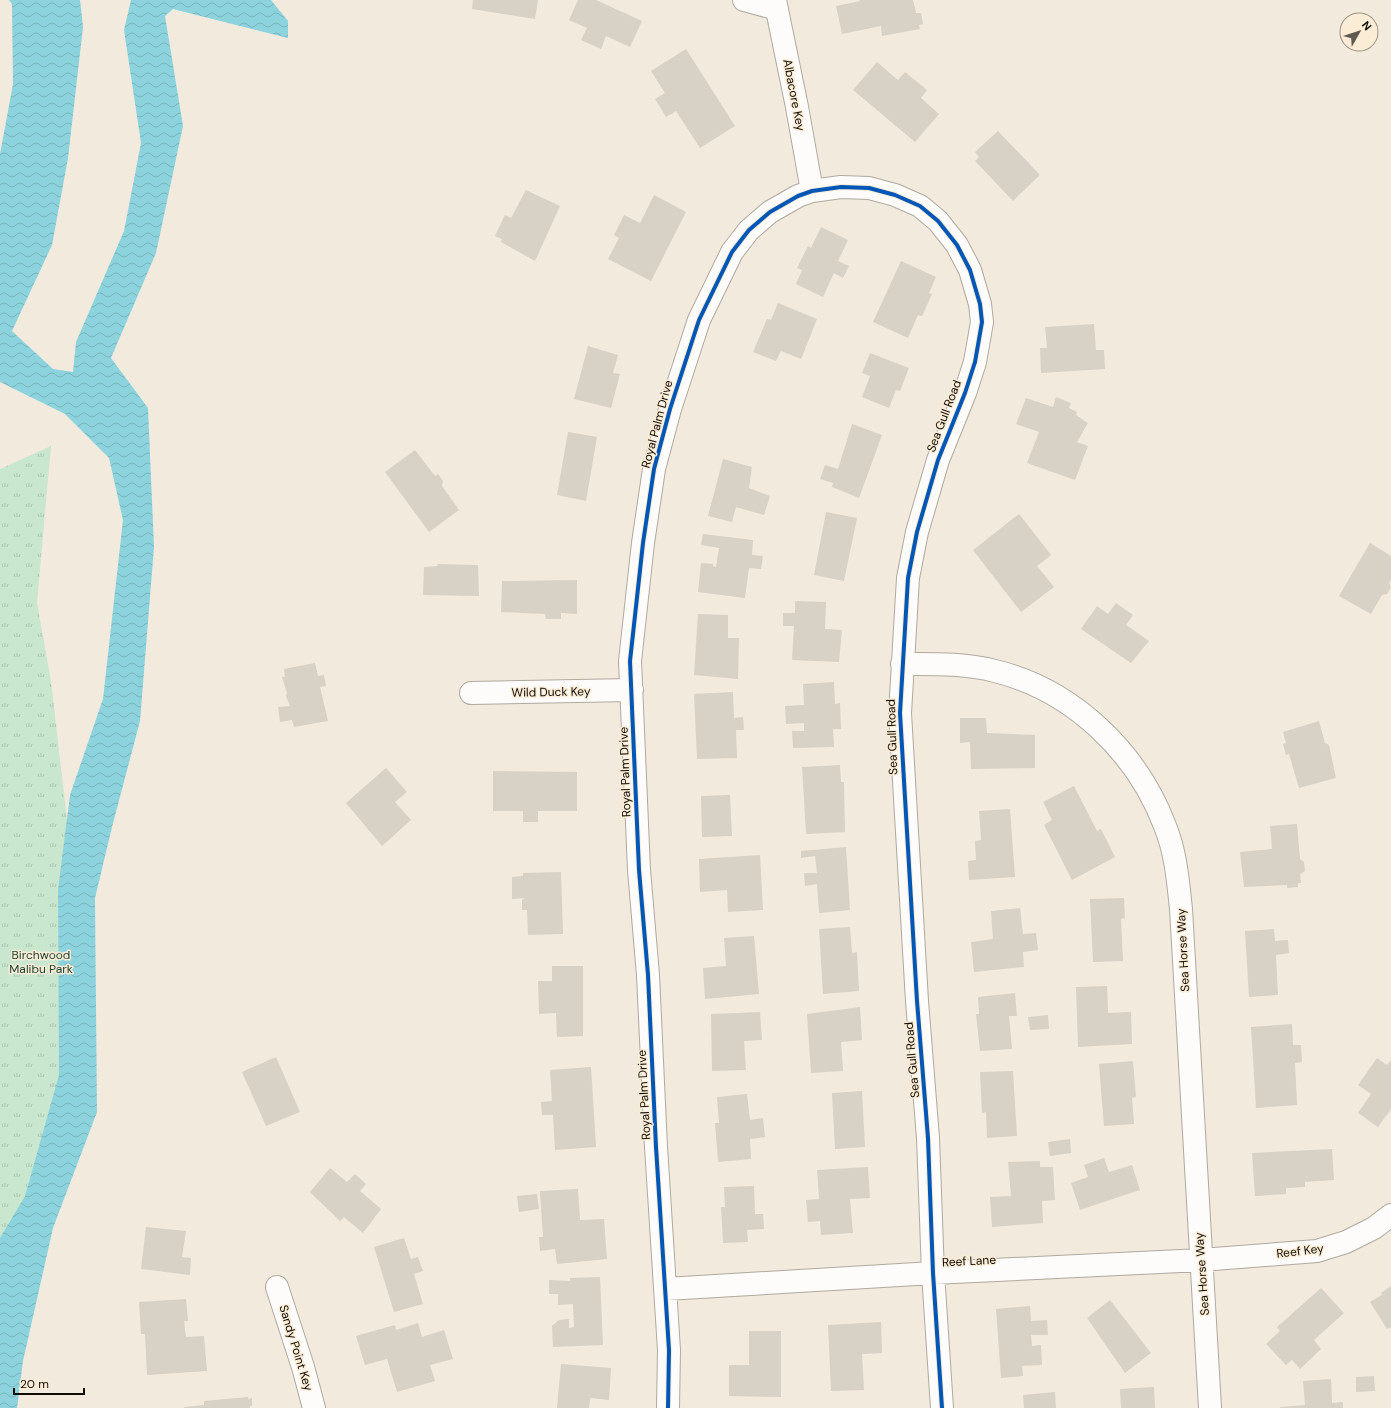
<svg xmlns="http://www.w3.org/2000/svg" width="1391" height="1408" font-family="'DM Sans',sans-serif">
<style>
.grass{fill:url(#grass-tufts)}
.water{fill:url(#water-waves)}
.building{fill:#d7d1c6}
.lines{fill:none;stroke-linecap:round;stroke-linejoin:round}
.street-casing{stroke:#afa99f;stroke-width:24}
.street{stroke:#fdfcfa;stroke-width:22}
.cycleway-casing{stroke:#faecd5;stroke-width:6}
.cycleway{stroke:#0057b8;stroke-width:4}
.labels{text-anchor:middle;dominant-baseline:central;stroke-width:3;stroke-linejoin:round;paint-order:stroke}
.street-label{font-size:12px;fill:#100b05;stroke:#faecd5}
.park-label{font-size:12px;fill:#193d2d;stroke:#faecd5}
</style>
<defs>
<pattern id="grass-tufts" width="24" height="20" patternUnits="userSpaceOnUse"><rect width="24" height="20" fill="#c9e6cf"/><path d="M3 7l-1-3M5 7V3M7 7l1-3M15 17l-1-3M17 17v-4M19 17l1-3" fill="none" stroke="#acc4b0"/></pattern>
<pattern id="water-waves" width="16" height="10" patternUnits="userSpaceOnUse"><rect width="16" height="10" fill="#8cd3dd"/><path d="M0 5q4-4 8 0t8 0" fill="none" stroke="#78b4bc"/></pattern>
</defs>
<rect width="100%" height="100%" fill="#f2eadd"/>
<!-- grass -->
<path class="grass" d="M 51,446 L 37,603 L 51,681 L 83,959 L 66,1100 L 0,1273 L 0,469 Z"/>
<!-- water -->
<path class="water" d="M 9,0 L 80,0 L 83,27 L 68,158 L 52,245 L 12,331 L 53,369 L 73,372 L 76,342 L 124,231 L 141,143 L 124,30 L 131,0 L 271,0 L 288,21 L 288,38 L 173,9 L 165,16 L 183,126 L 156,253 L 111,358 L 148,408 L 154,547 L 140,721 L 112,827 L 95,898 L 97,1112 L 53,1228 L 23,1361 L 17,1408 L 0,1408 L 0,1238 L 25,1196 L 59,1075 L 58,890 L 70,795 L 103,699 L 123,520 L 109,458 L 65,414 L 0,382 L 0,154 L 13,84 L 12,4 Z"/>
<!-- building -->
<path class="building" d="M 473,0 L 538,0 L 535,19 L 472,9 Z
M 578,0 L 596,0 L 642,21 L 630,47 L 606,36 L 601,49 L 581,40 L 587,28 L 569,20 Z
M 860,0 L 913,0 L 916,13 L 921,13 L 923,24 L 919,25 L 920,29 L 882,36 L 881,26 L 842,34 L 836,6 L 860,1 Z
M 686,49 L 735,126 L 700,148 L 676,111 L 666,117 L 655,99 L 665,93 L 651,71 Z
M 877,62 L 898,80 L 905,72 L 927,90 L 921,98 L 939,114 L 915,142 L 853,90 Z
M 998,131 L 1040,175 L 1013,201 L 975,161 L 979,157 L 975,152 Z
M 526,190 L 560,206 L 535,261 L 501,242 L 502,239 L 495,236 L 505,215 L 511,218 Z
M 654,195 L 686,212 L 651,281 L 608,259 L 619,238 L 614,235 L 624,215 L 640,223 Z
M 821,227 L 848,240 L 838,261 L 849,266 L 843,278 L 834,273 L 823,297 L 796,284 L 802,270 L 797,268 L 808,246 L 811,248 Z
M 901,261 L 936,277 L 929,293 L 932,294 L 922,316 L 918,315 L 908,338 L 873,322 Z
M 778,303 L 817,319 L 801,359 L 781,351 L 776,361 L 753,352 L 767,319 L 771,320 Z
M 1094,324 L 1096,350 L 1104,350 L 1105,369 L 1041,373 L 1040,348 L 1047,348 L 1045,327 Z
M 588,346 L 618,355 L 613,373 L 620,374 L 611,408 L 574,399 Z
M 870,353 L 909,368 L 900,391 L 896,390 L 889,408 L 862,397 L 870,376 L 862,373 Z
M 1056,397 L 1071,403 L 1069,408 L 1077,412 L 1076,415 L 1088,423 L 1077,442 L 1088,446 L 1075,480 L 1027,463 L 1039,432 L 1016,424 L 1026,398 L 1053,407 Z
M 852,424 L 882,435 L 859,498 L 832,487 L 833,483 L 820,479 L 825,465 L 838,469 Z
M 568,432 L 597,437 L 586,501 L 557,495 Z
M 415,450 L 435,476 L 438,474 L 443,481 L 442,486 L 459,510 L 429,532 L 385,472 Z
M 723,459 L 752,467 L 749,488 L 770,496 L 764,515 L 736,507 L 732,522 L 708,516 Z
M 826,512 L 857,518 L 844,581 L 814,575 Z
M 1019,514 L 1051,555 L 1037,566 L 1054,587 L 1021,612 L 973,550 Z
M 703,534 L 753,540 L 752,555 L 763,556 L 761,569 L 749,568 L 745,598 L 698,592 L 701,563 L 713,564 L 713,566 L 716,567 L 719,548 L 701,545 Z
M 1370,543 L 1391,556 L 1391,580 L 1389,583 L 1391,587 L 1387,594 L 1382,595 L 1371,614 L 1339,596 Z
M 437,564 L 478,565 L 479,596 L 423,595 L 424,567 L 438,566 Z
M 577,580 L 577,614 L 561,613 L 561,619 L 546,619 L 545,614 L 501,612 L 502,581 Z
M 795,601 L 826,602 L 825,629 L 842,630 L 839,662 L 792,660 L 794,626 L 783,626 L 783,613 L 795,613 Z
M 1116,603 L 1133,615 L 1126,625 L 1149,641 L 1131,663 L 1081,629 L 1097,606 L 1108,614 Z
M 698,614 L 728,615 L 728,638 L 739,638 L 738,679 L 694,675 Z
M 315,663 L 318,676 L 324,675 L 326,686 L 320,687 L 328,721 L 294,727 L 292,720 L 280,722 L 278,707 L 290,706 L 286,696 L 287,693 L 282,677 L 285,677 L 284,669 Z
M 834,682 L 835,704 L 840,703 L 841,729 L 833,729 L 834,747 L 793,748 L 792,731 L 804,731 L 804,723 L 786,724 L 785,706 L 804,705 L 803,684 Z
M 733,692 L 734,718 L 743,717 L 744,730 L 736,730 L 737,758 L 697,759 L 694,694 Z
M 960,718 L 986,718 L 987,733 L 1035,735 L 1035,768 L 971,769 L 970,742 L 960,743 Z
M 1319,721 L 1325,743 L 1329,745 L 1336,778 L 1299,788 L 1289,754 L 1286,755 L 1283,744 L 1286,743 L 1283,732 Z
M 840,765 L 841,782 L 844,782 L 845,832 L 806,834 L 802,767 Z
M 386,768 L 407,792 L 395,802 L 411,820 L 382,846 L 346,803 Z
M 493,771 L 577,772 L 577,811 L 538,811 L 538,822 L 523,822 L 523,811 L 493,811 Z
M 1074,786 L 1097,831 L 1101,829 L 1115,857 L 1072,880 L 1044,825 L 1052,820 L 1043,802 Z
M 730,795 L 732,836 L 702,837 L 701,796 Z
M 1010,809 L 1015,877 L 969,880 L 968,861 L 976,860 L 975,841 L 981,840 L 979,811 Z
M 1297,824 L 1300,859 L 1304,862 L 1305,871 L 1300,874 L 1301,883 L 1298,883 L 1298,887 L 1287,888 L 1287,885 L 1244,887 L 1240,852 L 1272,849 L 1270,826 Z
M 846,847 L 850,910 L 819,913 L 817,884 L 805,886 L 804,873 L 817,873 L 815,856 L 801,858 L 801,851 Z
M 760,855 L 763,910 L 728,912 L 727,890 L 700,892 L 699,859 Z
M 561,872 L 563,934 L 528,935 L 527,910 L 522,910 L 522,900 L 525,898 L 512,899 L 512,877 L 523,876 L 523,873 Z
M 1124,898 L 1125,918 L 1121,919 L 1123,961 L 1093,962 L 1090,899 Z
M 1020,908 L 1023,934 L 1036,933 L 1038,950 L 1023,952 L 1024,967 L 974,972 L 971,942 L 993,939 L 991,911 Z
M 850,927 L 852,953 L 857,952 L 859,991 L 823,994 L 819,929 Z
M 1274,929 L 1275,941 L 1288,940 L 1289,953 L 1276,955 L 1278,995 L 1249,997 L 1245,931 Z
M 754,936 L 759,994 L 705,999 L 703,968 L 726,966 L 724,938 Z
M 552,966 L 583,966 L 583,1036 L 557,1037 L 556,1013 L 539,1014 L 538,981 L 552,981 Z
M 1107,986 L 1108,1013 L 1131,1012 L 1132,1044 L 1078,1047 L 1076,987 Z
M 1015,993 L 1017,1016 L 1009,1016 L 1012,1049 L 980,1051 L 976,1014 L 979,1014 L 978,997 Z
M 860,1007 L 862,1040 L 841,1042 L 843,1071 L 811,1073 L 807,1014 Z
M 760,1012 L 762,1040 L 744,1041 L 746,1070 L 712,1071 L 711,1014 Z
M 1048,1015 L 1049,1029 L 1030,1030 L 1028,1017 Z
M 1292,1024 L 1293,1045 L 1301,1045 L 1302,1062 L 1295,1063 L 1297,1105 L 1256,1108 L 1251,1027 Z
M 276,1057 L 300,1112 L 266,1126 L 242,1072 Z
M 1377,1058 L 1387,1065 L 1391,1060 L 1391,1109 L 1378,1127 L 1358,1113 L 1371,1094 L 1358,1085 Z
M 1133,1061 L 1136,1097 L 1132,1098 L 1134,1124 L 1104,1126 L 1099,1064 Z
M 591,1067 L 596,1147 L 555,1150 L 553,1115 L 542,1115 L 541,1102 L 552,1101 L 550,1070 Z
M 1013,1071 L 1017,1136 L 987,1138 L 986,1112 L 982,1113 L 980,1072 Z
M 862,1091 L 865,1147 L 835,1149 L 832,1093 Z
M 747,1094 L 750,1120 L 763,1118 L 765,1137 L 750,1139 L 751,1159 L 718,1162 L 715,1123 L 719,1123 L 717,1097 Z
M 1070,1139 L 1071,1153 L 1050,1156 L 1048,1142 Z
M 1332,1149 L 1334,1180 L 1305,1182 L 1305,1187 L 1286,1188 L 1286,1194 L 1255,1196 L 1252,1153 Z
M 1104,1158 L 1109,1172 L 1132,1165 L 1140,1190 L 1080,1210 L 1071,1183 L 1088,1177 L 1084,1165 Z
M 1040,1161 L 1040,1167 L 1053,1167 L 1055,1200 L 1042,1201 L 1043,1223 L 992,1227 L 990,1197 L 1011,1196 L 1008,1162 Z
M 868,1167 L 870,1198 L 850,1199 L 853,1233 L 821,1235 L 820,1221 L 808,1222 L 806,1200 L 819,1199 L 817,1170 Z
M 330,1168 L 347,1182 L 355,1174 L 366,1184 L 360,1191 L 381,1209 L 363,1233 L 344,1217 L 340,1221 L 310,1192 Z
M 754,1186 L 755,1214 L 763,1214 L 764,1229 L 747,1230 L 748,1242 L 723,1243 L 721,1207 L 725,1207 L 724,1187 Z
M 578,1189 L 580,1220 L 604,1219 L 607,1259 L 557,1264 L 555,1249 L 540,1251 L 539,1237 L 543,1237 L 540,1191 Z
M 537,1194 L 539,1209 L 519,1212 L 517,1196 Z
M 146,1227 L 186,1231 L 182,1257 L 191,1258 L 190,1275 L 141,1269 Z
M 404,1238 L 411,1259 L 418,1257 L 423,1271 L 414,1274 L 423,1304 L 394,1312 L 374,1247 Z
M 600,1277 L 603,1345 L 553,1347 L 552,1326 L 559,1320 L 569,1319 L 569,1328 L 574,1327 L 573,1304 L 558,1305 L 558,1294 L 549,1294 L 549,1280 L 570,1281 L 570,1278 Z
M 1391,1286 L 1391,1327 L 1387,1329 L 1370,1302 L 1382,1295 L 1381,1293 Z
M 1321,1288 L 1344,1313 L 1314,1340 L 1321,1349 L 1300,1369 L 1292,1360 L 1286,1365 L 1266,1344 L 1280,1331 L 1277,1327 Z
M 186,1299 L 188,1321 L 184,1321 L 186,1337 L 204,1336 L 207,1371 L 147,1375 L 145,1334 L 141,1334 L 139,1302 Z
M 1110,1300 L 1151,1353 L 1125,1373 L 1087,1318 Z
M 1030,1306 L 1031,1321 L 1047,1320 L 1048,1335 L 1031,1335 L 1032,1346 L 1041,1345 L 1042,1365 L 1022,1366 L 1023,1376 L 1001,1378 L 996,1309 Z
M 881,1322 L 882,1353 L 862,1354 L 864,1390 L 831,1391 L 828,1325 Z
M 418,1323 L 422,1337 L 444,1330 L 453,1359 L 430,1365 L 435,1381 L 397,1392 L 387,1359 L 365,1365 L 356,1336 L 395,1325 L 396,1330 Z
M 749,1331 L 781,1331 L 781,1397 L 729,1396 L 729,1365 L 749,1365 Z
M 561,1364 L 611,1368 L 609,1400 L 590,1398 L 589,1408 L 557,1408 Z
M 1374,1376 L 1375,1391 L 1356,1392 L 1356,1377 Z
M 1331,1379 L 1332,1403 L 1343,1402 L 1343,1408 L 1280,1408 L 1280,1407 L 1305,1405 L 1303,1381 Z
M 1154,1387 L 1155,1408 L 1121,1408 L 1120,1389 Z
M 1055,1392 L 1056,1408 L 1024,1408 L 1023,1395 Z
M 248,1397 L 248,1399 L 252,1398 L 252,1406 L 250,1406 L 250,1408 L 184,1408 L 184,1407 L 204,1405 L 204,1401 Z"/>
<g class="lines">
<defs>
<path id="street" d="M 744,0 L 777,9
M 775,0 L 797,107 L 812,191
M 902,664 C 933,664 965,663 995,671 C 1073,690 1137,752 1165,826 C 1176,853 1178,881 1181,909 L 1210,1408
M 471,693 L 632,690
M 277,1287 L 303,1367 L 314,1408
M 666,1289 L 933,1273 L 1201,1260 L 1317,1251 L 1346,1242 L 1374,1228 L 1391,1215
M 668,1408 L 669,1350 L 656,1147 L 648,975 L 639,870 L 630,661 L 643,543 L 654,469 L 670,409 L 699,320 L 732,252 L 749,230 L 770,212 L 798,196 L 812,191 L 841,187 L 869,188 L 895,195 L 920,206 L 938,221 L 957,245 L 970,270 L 980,304 L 982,322 L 975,362 L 965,393 L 938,460 L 917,532 L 908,578 L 900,713 L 917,1001 L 928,1138 L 933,1273 L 942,1408"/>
</defs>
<!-- street casing -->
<use href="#street" class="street-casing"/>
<!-- street -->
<use href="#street" class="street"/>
<defs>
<path id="cycleway" d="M 668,1408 L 669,1350 L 656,1147 L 648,975 L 639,870 L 630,661 L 643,543 L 654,469 L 670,409 L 699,320 L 732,252 L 749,230 L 770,212 L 798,196 L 812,191 L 841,187 L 869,188 L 895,195 L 920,206 L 938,221 L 957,245 L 970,270 L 980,304 L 982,322 L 975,362 L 965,393 L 938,460 L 917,532 L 908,578 L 900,713 L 917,1001 L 928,1138 L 933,1273 L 942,1408"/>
</defs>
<!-- cycleway casing -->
<use href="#cycleway" class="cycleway-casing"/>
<!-- cycleway -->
<use href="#cycleway" class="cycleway"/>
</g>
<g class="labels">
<!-- street labels -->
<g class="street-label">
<text transform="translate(794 95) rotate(79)">Albacore Key</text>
<text transform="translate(944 416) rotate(-69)">Sea Gull Road</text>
<text transform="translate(657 424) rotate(-75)">Royal Palm Drive</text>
<text transform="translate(551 692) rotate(-1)">Wild Duck Key</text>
<text transform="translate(892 737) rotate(-92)">Sea Gull Road</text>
<text transform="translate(625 772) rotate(-92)">Royal Palm Drive</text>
<text transform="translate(1183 950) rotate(-93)">Sea Horse Way</text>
<text transform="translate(912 1060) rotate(-95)">Sea Gull Road</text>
<text transform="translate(644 1095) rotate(-93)">Royal Palm Drive</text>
<text transform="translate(1300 1251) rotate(-7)">Reef Key</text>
<text transform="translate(969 1261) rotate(-3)">Reef Lane</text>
<text transform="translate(1202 1274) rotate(-94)">Sea Horse Way</text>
<text transform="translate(296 1348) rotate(73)">Sandy Point Key</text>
</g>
<!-- park labels -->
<g class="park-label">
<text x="41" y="955">Birchwood<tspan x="41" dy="14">Malibu Park</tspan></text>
</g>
</g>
<!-- north arrow -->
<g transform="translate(1359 32) rotate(51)"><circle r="19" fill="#faecd5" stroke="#9c9282"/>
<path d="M0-3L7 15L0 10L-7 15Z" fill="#5f5951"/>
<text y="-6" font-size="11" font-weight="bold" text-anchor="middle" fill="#100b05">N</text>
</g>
<!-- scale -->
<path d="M14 1388v6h70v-6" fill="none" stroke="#100b05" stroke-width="2"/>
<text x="20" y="1388" font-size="12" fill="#100b05" stroke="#faecd5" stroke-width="3" paint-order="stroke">20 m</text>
</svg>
